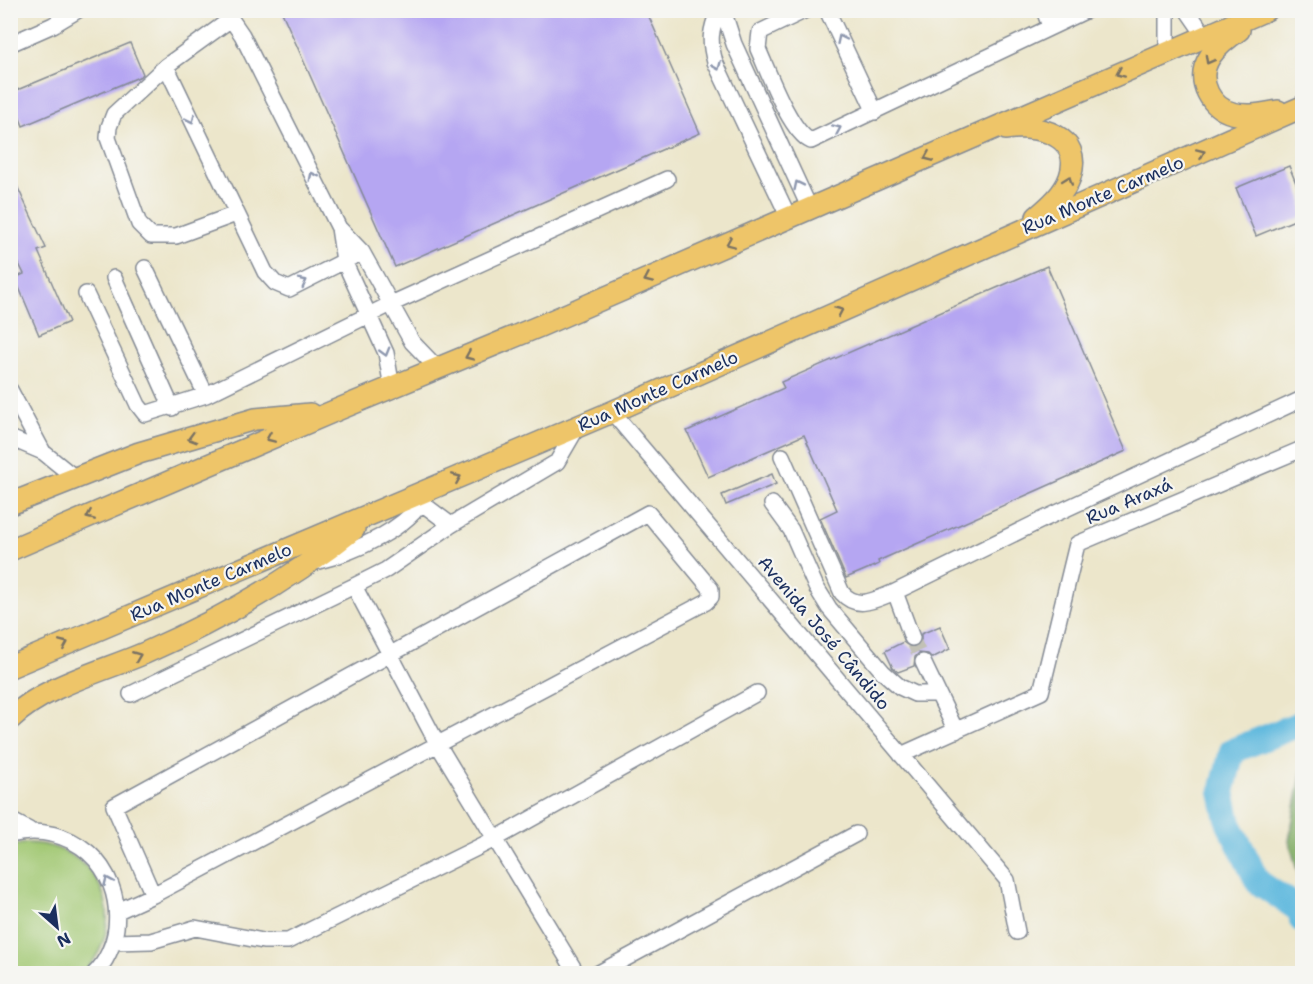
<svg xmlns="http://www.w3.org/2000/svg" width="1313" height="984" font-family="'Shantell Sans',sans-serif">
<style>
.green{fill:#a1c872;stroke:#5e7c68;stroke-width:1.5}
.forest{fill:#80ac64;stroke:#4e6e61;stroke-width:1.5}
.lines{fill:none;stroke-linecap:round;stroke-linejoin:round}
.river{stroke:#60b9de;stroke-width:26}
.building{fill:#b5a6f2}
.minor-tunnel{stroke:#c2c1b5;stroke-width:15;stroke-dasharray:15 8;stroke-linecap:butt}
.minor-casing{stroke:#848a94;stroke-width:18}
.highway-casing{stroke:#848a94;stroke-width:24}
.minor{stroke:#fff;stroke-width:15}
.highway{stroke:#eec569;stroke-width:21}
.oneway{stroke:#8d97ae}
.oneway2{stroke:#7a7263}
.labels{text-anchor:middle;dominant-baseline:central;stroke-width:4.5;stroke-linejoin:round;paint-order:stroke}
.street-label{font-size:18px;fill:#1b2f5e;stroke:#f6f6f2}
</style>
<rect width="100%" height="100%" fill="#f6f6f2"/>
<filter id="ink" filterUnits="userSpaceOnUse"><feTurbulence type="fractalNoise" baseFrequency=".0167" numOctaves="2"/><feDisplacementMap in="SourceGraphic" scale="12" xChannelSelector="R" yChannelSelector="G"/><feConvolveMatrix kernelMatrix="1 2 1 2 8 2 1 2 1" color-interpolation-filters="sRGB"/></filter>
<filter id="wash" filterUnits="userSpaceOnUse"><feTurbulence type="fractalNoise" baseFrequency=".008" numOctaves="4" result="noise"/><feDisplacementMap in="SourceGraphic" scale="24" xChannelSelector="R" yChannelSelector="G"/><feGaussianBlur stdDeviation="1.35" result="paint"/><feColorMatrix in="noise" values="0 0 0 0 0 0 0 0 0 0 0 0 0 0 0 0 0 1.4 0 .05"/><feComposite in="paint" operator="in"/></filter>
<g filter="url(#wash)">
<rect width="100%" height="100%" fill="#ece6cb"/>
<!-- green -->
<path class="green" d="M 26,843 C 98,843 135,920 83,973 L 11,973 L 11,846 Z"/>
<!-- forest -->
<path class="forest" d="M 1302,769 L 1302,888 L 1289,841 Z"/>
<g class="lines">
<!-- river -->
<path class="river" d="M 1302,723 L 1232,751 L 1222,792 L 1229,824 L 1258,882 L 1301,911 L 1302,920"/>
</g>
<g id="blocks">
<!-- building -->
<path class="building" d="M 281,10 L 646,10 L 700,133 L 395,267 Z
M 130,43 L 143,74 L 141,76 L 23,126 L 10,93 Z
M 1289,166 L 1302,198 L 1302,217 L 1256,236 L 1236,188 Z
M 10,171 L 46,248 L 38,251 L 69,322 L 39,335 L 15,278 L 24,274 L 10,246 Z
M 1047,266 L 1126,451 L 878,561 L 879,564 L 846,578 L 820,518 L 837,510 L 804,435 L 708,477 L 687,431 L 784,388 L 781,382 Z
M 772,474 L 776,484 L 726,505 L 722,495 Z
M 940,626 L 950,649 L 932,658 L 928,654 L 919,653 L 915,657 L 914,666 L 898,672 L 893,668 L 885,651 L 903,642 L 910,647 L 916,647 L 921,640 L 921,634 Z"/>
</g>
</g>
<g filter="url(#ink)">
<use href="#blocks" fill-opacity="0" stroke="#848a94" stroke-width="1.5"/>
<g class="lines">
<!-- minor-tunnel -->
<path class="minor-tunnel" d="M 912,638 L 923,662"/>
<defs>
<path id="minor" d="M 231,10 L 231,19 L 242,35 L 339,228 L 344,261 L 386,353 L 392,388
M 719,10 C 710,30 709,41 715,62 L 789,218
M 723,10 L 734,44 L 810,209
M 806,10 L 760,32 L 758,49 C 768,71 790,132 811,141 L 1087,10
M 827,10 L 875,112
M 1044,10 L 1050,26
M 1167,10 L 1167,52
M 1187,10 L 1205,36
M 231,19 L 166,66 L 114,114 L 109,127 L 108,138 L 139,224 L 151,236 L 176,236 L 236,214
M 10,44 L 53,25 L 78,10
M 166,66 L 265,272 L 275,283 L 289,289 L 362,252
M 339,228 L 362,252 L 412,342 L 438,369
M 145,268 L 206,395
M 114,278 L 172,408
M 86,294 L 138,405 L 145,414 L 206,395 L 391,304 L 667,179
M 10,390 L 43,452
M 612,412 L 1007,880 L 1017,932
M 10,438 L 43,452 L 74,477
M 782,456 L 842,593 C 858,611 876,599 895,592
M 423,504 L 451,525
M 772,504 L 791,530 L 816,587 L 829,608 L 883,672 L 900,687 L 915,694 L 938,694
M 648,513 L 711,589 L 711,597 L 706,602 L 153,895 L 114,806 Z
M 315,562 C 352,553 414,528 428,490
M 912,638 L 895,592 L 1044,519 L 1302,399
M 923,662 L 956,731
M 131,694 L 354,586
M 901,755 L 1041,692 L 1077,544 L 1302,449
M 10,820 L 29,830
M 10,835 C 71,820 123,866 116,928 C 114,944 106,963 94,974
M 118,911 L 153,895
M 114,942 L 151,941 L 195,928 L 263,941 L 288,941 L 495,839 L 757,693
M 577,974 L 437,743 L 354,586 L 386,570 L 451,525 L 557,462 L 578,426
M 597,974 L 856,834"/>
<path id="highway" d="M 1239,30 C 1217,45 1194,65 1208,93 C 1213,103 1221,110 1232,113 C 1247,117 1263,114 1278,111
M 1006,129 C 1038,124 1084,135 1070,177 C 1064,194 1050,206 1037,217
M 10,504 L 139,453 L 255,419 L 310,414
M 10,550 L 332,412 L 540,326 L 1266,10
M 10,667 L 612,412 L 1302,107
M 10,719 C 46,685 101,672 145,653 C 220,620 291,580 354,529"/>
</defs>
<!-- minor casing -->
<use href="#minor" class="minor-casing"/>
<!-- highway casing -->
<use href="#highway" class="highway-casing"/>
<!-- minor -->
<use href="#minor" class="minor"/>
<!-- highway -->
<use href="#highway" class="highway"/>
</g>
<!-- one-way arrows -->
<defs><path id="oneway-chevron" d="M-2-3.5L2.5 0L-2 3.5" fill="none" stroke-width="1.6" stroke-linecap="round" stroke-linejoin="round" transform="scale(1.5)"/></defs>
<g class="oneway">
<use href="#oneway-chevron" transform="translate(841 39) rotate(-115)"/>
<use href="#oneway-chevron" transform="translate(717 66) rotate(67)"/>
<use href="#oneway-chevron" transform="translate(191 119) rotate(64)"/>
<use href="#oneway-chevron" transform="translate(837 129) rotate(-24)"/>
<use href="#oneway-chevron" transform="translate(313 176) rotate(-117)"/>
<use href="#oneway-chevron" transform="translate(798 185) rotate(-116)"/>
<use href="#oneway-chevron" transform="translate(303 282) rotate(-27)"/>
<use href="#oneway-chevron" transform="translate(385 352) rotate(74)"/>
<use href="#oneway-chevron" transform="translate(108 881) rotate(-114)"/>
</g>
<g class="oneway2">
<use href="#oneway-chevron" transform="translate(1209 60) rotate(119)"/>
<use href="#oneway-chevron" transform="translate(1120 73) rotate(156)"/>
<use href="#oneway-chevron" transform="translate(1201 153) rotate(-24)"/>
<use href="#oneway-chevron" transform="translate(928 157) rotate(157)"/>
<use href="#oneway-chevron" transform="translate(1068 180) rotate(-70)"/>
<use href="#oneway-chevron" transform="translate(730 243) rotate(157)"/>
<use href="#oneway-chevron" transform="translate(648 279) rotate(156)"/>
<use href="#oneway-chevron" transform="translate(839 311) rotate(-24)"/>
<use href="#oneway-chevron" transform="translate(469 356) rotate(157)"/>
<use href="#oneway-chevron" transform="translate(192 438) rotate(164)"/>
<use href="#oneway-chevron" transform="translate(270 438) rotate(157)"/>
<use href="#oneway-chevron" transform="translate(457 478) rotate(-23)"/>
<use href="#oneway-chevron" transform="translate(90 516) rotate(157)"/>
<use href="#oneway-chevron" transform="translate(64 644) rotate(-23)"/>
<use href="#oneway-chevron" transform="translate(137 656) rotate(-22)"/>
</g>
</g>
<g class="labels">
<!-- street labels -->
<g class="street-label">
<text transform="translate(1103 195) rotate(-23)">Rua Monte Carmelo</text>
<text transform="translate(658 391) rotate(-24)">Rua Monte Carmelo</text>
<text transform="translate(1129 501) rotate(-23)">Rua Araxá</text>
<text transform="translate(211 582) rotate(-23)">Rua Monte Carmelo</text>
<text transform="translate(824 633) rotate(50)">Avenida José Cândido</text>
</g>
</g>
<!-- margin -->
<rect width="1313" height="984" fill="none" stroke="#f6f6f2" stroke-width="36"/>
<!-- north arrow -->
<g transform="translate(57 927) rotate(152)" stroke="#f6f6f2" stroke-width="4.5" paint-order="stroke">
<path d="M0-4.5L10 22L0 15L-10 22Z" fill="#1b2f5e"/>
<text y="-9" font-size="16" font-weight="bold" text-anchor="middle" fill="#1b2f5e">N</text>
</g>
</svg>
